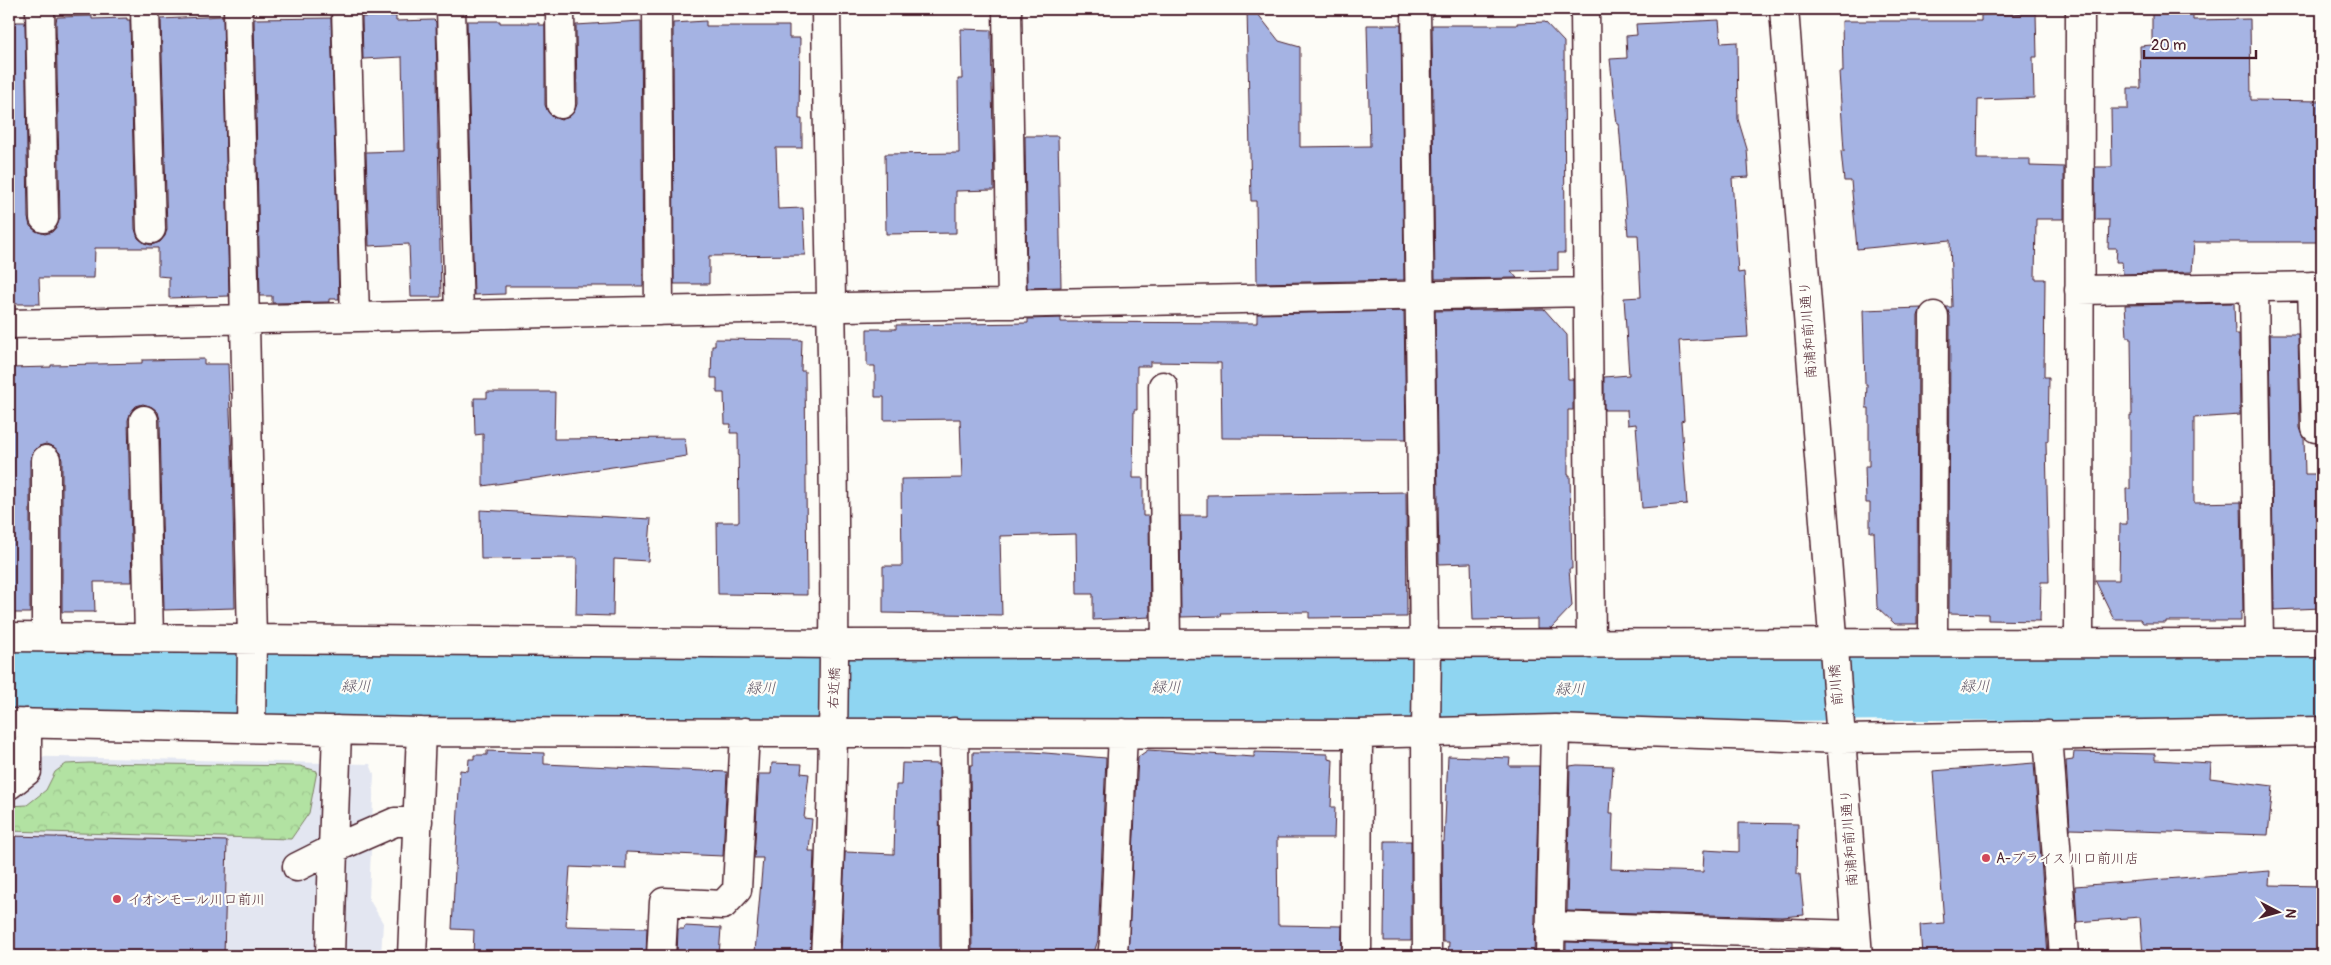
<svg xmlns="http://www.w3.org/2000/svg" width="2331" height="965" font-family="Pangolin,'Klee One',sans-serif">
  <defs>
    <pattern id="forest-crowns" width="20" height="18" patternUnits="userSpaceOnUse" patternTransform="scale(1.25)"><rect width="20" height="18" fill="#b2e2a2"/><path d="M2 6a3 3 0 1 1 6 0M12 15a3 3 0 1 1 6 0" fill="none" stroke="#9bc18c"/></pattern>
  </defs>
  <rect width="100%" height="100%" fill="#fdfcf7"/>
  <filter id="ink" filterUnits="userSpaceOnUse"><feTurbulence type="fractalNoise" baseFrequency=".02" numOctaves="2"/><feDisplacementMap in="SourceGraphic" scale="10" xChannelSelector="R" yChannelSelector="G"/><feConvolveMatrix kernelMatrix="1 2 1 2 8 2 1 2 1" color-interpolation-filters="sRGB"/></filter>
  <g filter="url(#ink)">
    <path fill="#e3e6f1" d="M9,756L370,764L374,774L369,899L383,923L381,956H9Z"/>
    <path fill="url(#forest-crowns)" stroke="#7e8066" d="M89,763L300,766L317,771L309,813L291,839L9,831V806L27,805L46,790L55,772L66,764Z"/>
    <g fill="none" stroke-linecap="round" stroke-linejoin="round">
      <path stroke="#8fd5f1" stroke-width="68" d="M9,683L867,689L1248,688L1419,685L1543,689L1908,686L2322,688"/>
    </g>
    <path fill="#a5b3e3" stroke="#4a1f2b" d="M1247,9H1254L1279,41L1300,47V147L1370,146L1367,25H1401L1404,280L1257,283L1256,201H1251Z
      M2036,13L2037,57H2033L2034,98L1978,100L1977,159H2030V166L2064,167V219H2036L2035,279H2045L2044,377H2049L2048,441H2046L2049,582H2041L2040,621L1988,620V614L1949,613L1950,316L1946,307H1952L1950,240L1857,249L1851,181H1844L1841,151H1844L1839,72H1843L1842,21H1981V15Z
      M2152,14H2193V20L2250,19L2251,100L2322,101V242H2194L2192,272L2123,274L2122,262H2116L2117,248H2108L2109,220H2095V167H2112L2111,109H2128V88H2141L2140,46L2152,45Z
      M92,16V19L127,18V20H130L135,229L138,238L144,243L151,245L160,242L165,236L167,229L161,19L223,16L229,296L169,298V277L158,276V248H95L94,278H39L40,304H9V22H25L28,218L30,226L36,231L45,234L52,232L57,226L60,218L56,22L57,17Z
      M396,16V21L434,20L436,22L441,297H411L409,244L369,246L366,152L404,151L402,57L363,59L362,17Z
      M331,18L339,299H329V302L272,303V296H260L254,19Z
      M1719,20L1721,43L1737,42L1738,119L1747,149L1749,177L1732,178L1738,273L1744,272L1748,337L1679,341L1684,420L1681,421L1687,504L1642,508L1636,424L1628,425L1627,410H1604V377L1629,375L1624,298L1641,297L1638,235H1628L1619,124H1617L1610,59L1627,58L1626,36L1637,35L1636,24Z
      M467,21H500V23H539V25H545V105L548,112L553,117L561,120L569,117L574,112L577,104L576,25L641,21L643,286H505V294L474,295Z
      M706,21V26H789V38H800L799,119H802V148H776L778,209L803,208L805,255L709,256V284H674L673,23Z
      M1545,22L1564,42L1565,253H1558V270L1511,271L1517,278L1435,279L1432,25H1517V23Z
      M961,29L991,30L994,190L956,191V233L886,234L885,154L959,153L958,79H962Z
      M1025,136H1058L1061,287L1027,288Z
      M2234,303L2235,334H2239L2240,415L2194,418V503L2241,502L2243,611L2241,612V621H2166V623H2143L2140,619H2114L2095,580H2119L2120,524H2127L2126,489H2130V415H2132L2131,337H2127L2125,305Z
      M1921,308L1918,316L1917,624H1895L1877,607L1874,532H1870V503H1866L1865,466H1869V408H1866L1867,384H1865L1863,310Z
      M1544,309L1567,335L1568,379H1573V410H1568V475H1570L1572,569H1569L1572,606L1551,628H1537V619L1473,620L1471,563L1439,564L1435,311Z
      M1404,311L1406,439L1222,438L1221,363L1150,362V366H1137V410H1134L1133,478H1143V516H1149L1150,617L1093,620V594H1077L1076,534L1000,536L1002,615L883,613V566H902L901,479L962,478L960,419L884,420V397H875V366H867V329H896V325L1028,323V319L1061,318V322L1257,323V314Z
      M2270,334H2298L2300,428L2304,437L2305,474H2322V608L2274,610Z
      M715,339L802,340L801,371H805L807,595L718,594L717,522H739L738,433H730L731,424H725L724,393H717V378H711L712,346H715Z
      M204,359V364H228L232,460L235,608L164,610L160,420L158,412L152,407L143,404L136,406L131,412L128,420L132,582H94L95,612H62V460L60,453L54,447L46,444L39,446L33,452L30,460V613H9V368L51,367V365L142,363V360Z
      M487,392H555L554,439L685,438L687,456L483,486V434L475,435L474,398H487Z
      M1406,492L1407,617L1309,618V612L1221,613L1222,616L1181,617L1180,516H1207V495Z
      M480,510L651,519L648,561L614,559L613,616L576,615L577,558L481,559Z
      M1148,750L1254,757V752L1328,754V759L1333,760L1331,807H1335L1334,838H1277L1278,925L1342,926L1341,955L1191,956L1128,951L1138,757Z
      M487,751L544,753V764L727,772L723,856L626,852V869L570,867L566,926L647,928L646,956H473L474,930L452,929L460,770L468,771L469,759H474V755H487Z
      M973,752H1033L1106,758L1098,940L1093,956H972L970,765H973Z
      M2074,752L2155,754V760L2211,763L2210,778L2273,786L2268,835L2070,829L2066,761L2073,760Z
      M1448,756L1510,758L1509,766H1539L1534,956H1448L1449,942H1443L1442,842H1444Z
      M772,763L802,764L801,773L809,774L804,818L812,819L809,851H814L810,956L755,952L763,858H754L759,774H771Z
      M902,763L939,764L940,956H841L845,852L894,854L896,785H901Z
      M2034,763L2048,956H1922L1920,925L1944,923L1933,771Z
      M1577,765L1613,766L1610,813H1613L1611,869L1703,872L1704,850L1739,852V823L1798,824L1797,874H1800L1804,915L1782,917L1567,911L1570,766Z
      M9,836L227,841L224,956H9Z
      M1385,841H1411V941H1384Z
      M2270,871L2269,885L2322,886V956H2143L2140,917L2077,922L2075,886Z
      M685,926L721,928L719,956H677L678,929H684Z
      M1566,942L1672,945V956H1566Z"/>
    <g fill="none" stroke-linecap="round" stroke-linejoin="round">
      <defs>
        <path id="minor" d="M40,9L44,218
          M145,9L151,229
          M238,9L252,639L251,728
          M346,9L355,317
          M451,9L459,315
          M560,9L561,104
          M657,9L659,311
          M1007,9L1012,304
          M1416,9L1424,644
          M1585,9L1591,644
          M1784,9L1858,956
          M2312,286L2316,428
          M2254,287L2259,643
          M2079,290L2322,286
          M9,324L1588,292
          M1163,386L1166,644
          M144,420L149,638
          M9,637L835,644L2322,643
          M46,637V460
          M2079,642L2080,9
          M1933,643L1934,316
          M9,723L421,732L1358,734L1555,729L1841,739L2322,731
          M954,732L956,956
          M2048,735L2064,956
          M9,785L27,771V723
          M297,867L333,849L337,730
          M1550,926L1856,935
          M330,956L333,849L395,822L418,821
          M412,956L421,732
          M661,956L664,902L723,905L737,890L745,732
          M825,956C843,641 830,325 826,9
          M1112,956L1114,941L1123,733
          M1357,956L1358,734
          M1427,956L1426,732L1427,644
          M1550,956L1555,729"/>
      </defs>
      <use href="#minor" stroke="#4a1f2b" stroke-width="31"/>
      <use href="#minor" stroke="#fdfcf7" stroke-width="28"/>
    </g>
  </g>
  <g fill="#d1495b" stroke="#fdfcf7" stroke-width="2">
    <circle cx="1986" cy="858" r="5"/>
    <circle cx="117" cy="899" r="5"/>
  </g>
  <g text-anchor="middle" dominant-baseline="central" stroke-width="4.5" stroke-linejoin="round" paint-order="stroke">
    <g font-size="14" fill="#4a1f2b" stroke="#fdfcf7">
      <text transform="translate(1808 330) rotate(-94)">南浦和前川通り</text>
      <text transform="translate(1836 685) rotate(-95)">前川橋</text>
      <text transform="translate(834 688) rotate(-88)">右近橋</text>
      <text transform="translate(1849 838) rotate(-94)">南浦和前川通り</text>
    </g>
    <g font-size="14" fill="#4a1f2b" stroke="#fdfcf7" text-anchor="start">
      <text x="1996" y="858">A-プライス 川口前川店</text>
      <text x="127" y="899">イオンモール川口前川</text>
    </g>
    <g font-size="15" font-style="italic" fill="#5f5666" stroke="#fdfcf7">
      <text x="356" y="686">緑川</text>
      <text x="1975" y="686">緑川</text>
      <text x="1166" y="687">緑川</text>
      <text x="761" y="688">緑川</text>
      <text x="1570" y="689">緑川</text>
    </g>
  </g>
  <rect width="2331" height="965" fill="none" stroke="#fdfcf7" stroke-width="30"/>
  <rect x="15" y="15" width="2301" height="935" fill="none" stroke="#4a1f2b" stroke-width="2" filter="url(#ink)"/>
  <g transform="translate(2278 912) rotate(96)" stroke="#fdfcf7" stroke-width="4" paint-order="stroke">
  <path d="M0-4L9 19L0 12L-9 19Z" fill="#4a1f2b"/>
  <text y="-8" font-size="14" font-weight="bold" text-anchor="middle" fill="#4a1f2b">N</text>
  </g>
  <path d="M2144 50v8h112v-8" fill="none" stroke="#4a1f2b" stroke-width="2.5"/>
  <text x="2151" y="50" font-size="15" fill="#4a1f2b" stroke="#fdfcf7" stroke-width="4" paint-order="stroke">20 m</text>
</svg>
